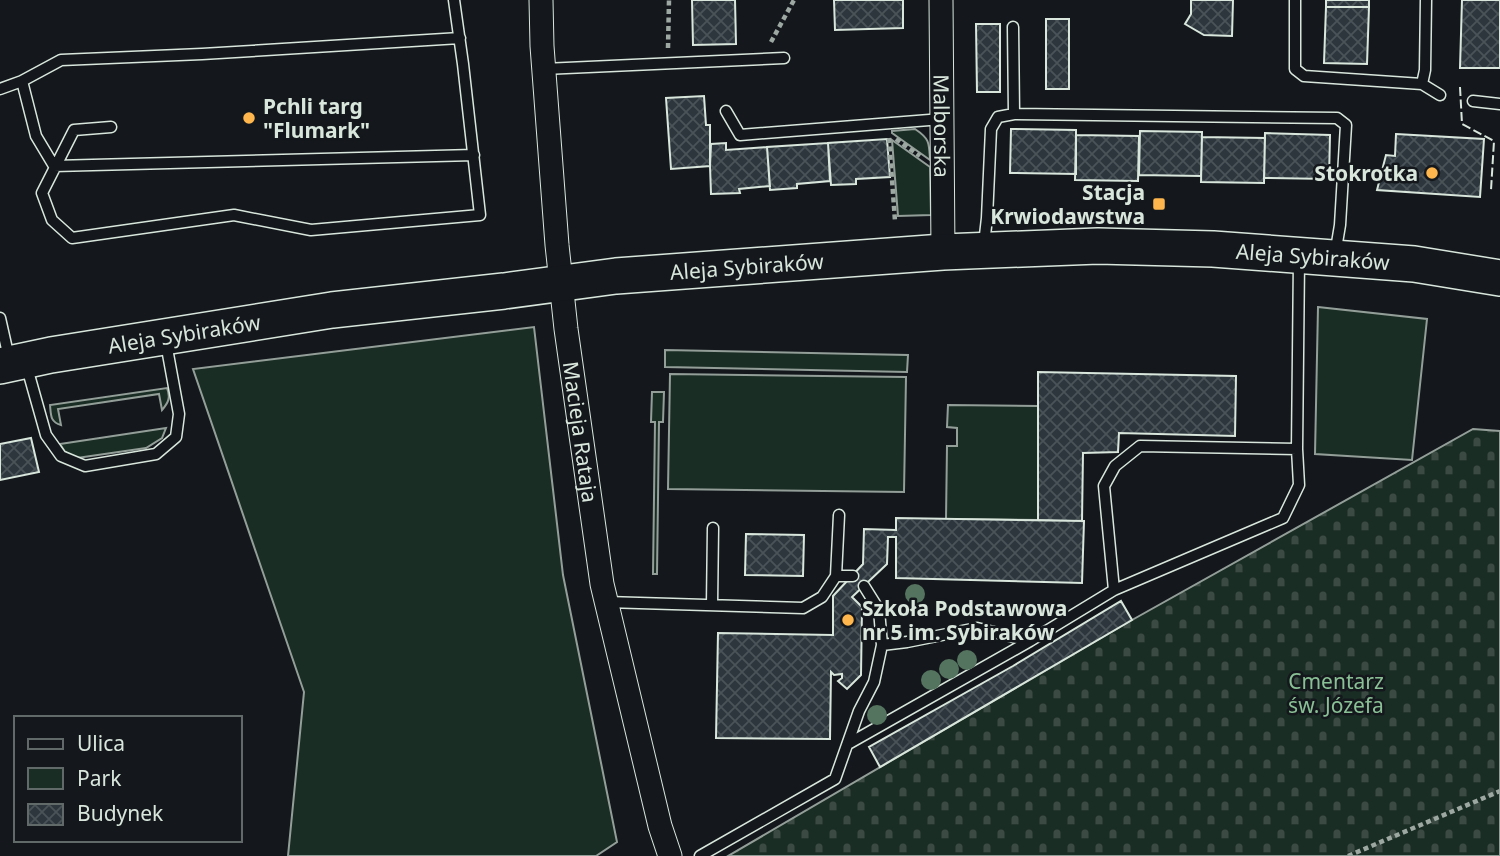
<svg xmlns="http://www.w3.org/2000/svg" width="1500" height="856" font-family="'Noto Sans',sans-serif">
  <defs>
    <pattern id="cemetery-stones" width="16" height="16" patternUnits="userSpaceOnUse" patternTransform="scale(1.75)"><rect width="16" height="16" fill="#1a2d24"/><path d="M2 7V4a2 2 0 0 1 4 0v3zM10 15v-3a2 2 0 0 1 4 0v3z" fill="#3b4b43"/></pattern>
    <pattern id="building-cross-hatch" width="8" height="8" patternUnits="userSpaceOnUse" patternTransform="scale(1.75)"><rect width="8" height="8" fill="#2c363c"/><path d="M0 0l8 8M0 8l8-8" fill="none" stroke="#4a5358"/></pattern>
  </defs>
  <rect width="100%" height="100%" fill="#14181c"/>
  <path fill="#1a2d24" stroke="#939e99" stroke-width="2" d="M915,129C930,139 929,143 930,160L892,133V131Z
    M892,140L930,167L931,215L898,216Z
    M1318,307L1427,319L1412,460L1315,454Z
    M534,327L563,575L617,842L596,856H288L304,692L193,369Z
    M665,350L908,355L907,372L665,367Z
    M670,374L906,377L904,492L668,489Z
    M167,388C171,398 168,403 162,410L159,394L58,409L61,425C50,422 51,415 50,405Z
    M652,392H664L663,422H659L657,574H653L655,422H651Z
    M948,405L1038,406V520L946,519L947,446H957V428L947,427Z
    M166,428L162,438L146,448L77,458L65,452L60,444Z"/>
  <path fill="url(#cemetery-stones)" stroke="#939e99" stroke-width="2" d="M1473,429L1500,431V856H728L1132,620Z"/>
  <path fill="url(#building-cross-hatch)" stroke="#d8e6dc" stroke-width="2" d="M692,0H735L736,44L693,45Z
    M834,0H903V28L835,30Z
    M1191,0H1233L1232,36L1204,35L1185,24L1191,14Z
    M1326,0H1369V7H1326Z
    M1462,0H1500V68H1460Z
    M1326,7H1369L1367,64L1324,63Z
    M1046,19H1069V89H1046Z
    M976,24H1000V92H977Z
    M704,96L706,125H710V166L671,169L666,98Z
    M1011,129L1076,130V174L1010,173Z
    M1140,131L1202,132L1201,176L1139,175Z
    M1265,133L1330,135L1329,179L1264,178Z
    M1396,134L1484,139L1480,197L1377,190L1386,155L1395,156Z
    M1076,135L1139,136L1138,181L1075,180Z
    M1202,137L1265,138L1264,183L1201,182Z
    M887,139L890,177L856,179V184L831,185L828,143Z
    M726,143V150L767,147L770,186L739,189L740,193L711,194L710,166L711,144Z
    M828,143L830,181L797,184V188L770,190L767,147Z
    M1038,372L1236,376L1235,436L1119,433L1118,452L1083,453L1082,521L1038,520Z
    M31,438L39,472L0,480V444Z
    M896,518L1084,521L1082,583L896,578V537H888L887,564L852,597L862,607L861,675L847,689L838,681L842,678V674L834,675L831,672L830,739L716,738L718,633L833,635V596L863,564L864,529L896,530Z
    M746,534L804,535L803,576L745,575Z
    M1121,601L1132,620L880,767L869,747L1013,666Z"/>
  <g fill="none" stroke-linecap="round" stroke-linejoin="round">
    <defs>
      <path id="lane" d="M1295,0V69L1304,76L1422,84L1440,95
        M1013,27L1014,114L1337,118L1346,125L1340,225L1335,255
        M460,38L202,54L61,60L22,81L36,136L54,166L474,155
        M544,69L784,58
        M1422,84L1425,70L1426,0
        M0,89L22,81
        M1473,101L1500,104
        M726,111L740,135L942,119
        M111,127L74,130L42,193L52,220L72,238L234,215L311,230L480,215L463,64L454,0
        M984,244L987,218L991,129L998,117L1014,114
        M0,318L9,358
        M26,364L46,435L61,456L85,466L156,454L176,437L179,414L166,343
        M1297,449L1299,259
        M836,576H853
        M864,586L879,610L882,645
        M606,602L803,608L822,597L836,576L839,515
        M712,605L713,528
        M848,744L1030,641L1114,590L1283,518L1299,485L1297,449L1140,446L1115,466L1104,486L1114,590
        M700,856L835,779L859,711L874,682L882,645L907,642L977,628L1030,641"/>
      <g id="street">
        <path id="s1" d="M541,0L542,46L557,245L566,329L602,584L660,826L670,856"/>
        <path id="s2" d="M941,0L943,252"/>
      </g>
      <g id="primary">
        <path id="s3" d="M0,366L51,355L332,310L504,291L616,276L943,252L1098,246L1213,249L1414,264L1500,278"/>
      </g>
    </defs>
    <use href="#lane" stroke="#d8e6dc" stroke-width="13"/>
    <use href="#street" stroke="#d8e6dc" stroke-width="25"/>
    <use href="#primary" stroke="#d8e6dc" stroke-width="38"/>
    <path stroke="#9da8a2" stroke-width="4.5" stroke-dasharray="5 3.5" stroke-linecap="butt" d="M771,42L794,0
      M668,48L669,0
      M889,138L895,221
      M896,139L920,156
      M1348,856L1500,791"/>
    <use href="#lane" stroke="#14181c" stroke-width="10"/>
    <use href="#street" stroke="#14181c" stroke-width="23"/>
    <use href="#primary" stroke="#14181c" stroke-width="35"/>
    <path stroke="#d8e6dc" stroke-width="2" stroke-dasharray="9 3.5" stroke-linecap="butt" d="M1460,87L1462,124L1494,141L1491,190"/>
  </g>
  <g fill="#55745f">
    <circle cx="915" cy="594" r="10"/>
    <circle cx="967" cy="660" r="10"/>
    <circle cx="949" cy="669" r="10"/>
    <circle cx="931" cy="680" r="10"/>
    <circle cx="877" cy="715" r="10"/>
  </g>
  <g fill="#ffb74d" stroke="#14181c" stroke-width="2.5">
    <circle cx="249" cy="118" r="7"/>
    <circle cx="1432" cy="173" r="7"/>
    <rect x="1152" y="197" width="14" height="14" rx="3.5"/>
    <circle cx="848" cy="620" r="7"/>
  </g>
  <g text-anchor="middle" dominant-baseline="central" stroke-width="5" stroke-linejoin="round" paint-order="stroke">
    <g font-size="21" font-weight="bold" fill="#d8e6dc" stroke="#14181c" text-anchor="start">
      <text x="263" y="106">Pchli targ<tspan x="263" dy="24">"Flumark"</tspan></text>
      <text x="1418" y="173" text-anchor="end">Stokrotka</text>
      <text x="1145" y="192" text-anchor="end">Stacja<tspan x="1145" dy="24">Krwiodawstwa</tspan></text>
      <text x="862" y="608">Szkoła Podstawowa<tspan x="862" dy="24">nr 5 im. Sybiraków</tspan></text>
    </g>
    <g font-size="21" fill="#d8e6dc" stroke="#14181c">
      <text stroke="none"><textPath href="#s2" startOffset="126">Malborska</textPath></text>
      <text stroke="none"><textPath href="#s3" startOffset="1321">Aleja Sybiraków</textPath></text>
      <text stroke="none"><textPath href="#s3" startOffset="754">Aleja Sybiraków</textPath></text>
      <text stroke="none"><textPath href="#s3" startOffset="187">Aleja Sybiraków</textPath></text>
      <text stroke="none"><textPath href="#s1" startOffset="434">Macieja Rataja</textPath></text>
    </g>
    <g font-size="21" fill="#8ac095" stroke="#14181c">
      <text x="1336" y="681">Cmentarz<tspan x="1336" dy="24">św. Józefa</tspan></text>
    </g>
  </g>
  <rect x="14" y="716" width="228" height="126" fill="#14181c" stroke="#626a69" stroke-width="2"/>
  <rect x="28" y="739" width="35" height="10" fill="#14181c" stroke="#626a69" stroke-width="2"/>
  <text x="77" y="751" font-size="21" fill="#d8e6dc">Ulica</text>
  <rect x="28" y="768" width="35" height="21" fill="#1a2d24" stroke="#626a69" stroke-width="2"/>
  <text x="77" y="786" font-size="21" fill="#d8e6dc">Park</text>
  <rect x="28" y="804" width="35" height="21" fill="url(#building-cross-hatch)" stroke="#626a69" stroke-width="2"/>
  <text x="77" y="821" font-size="21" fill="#d8e6dc">Budynek</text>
</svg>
